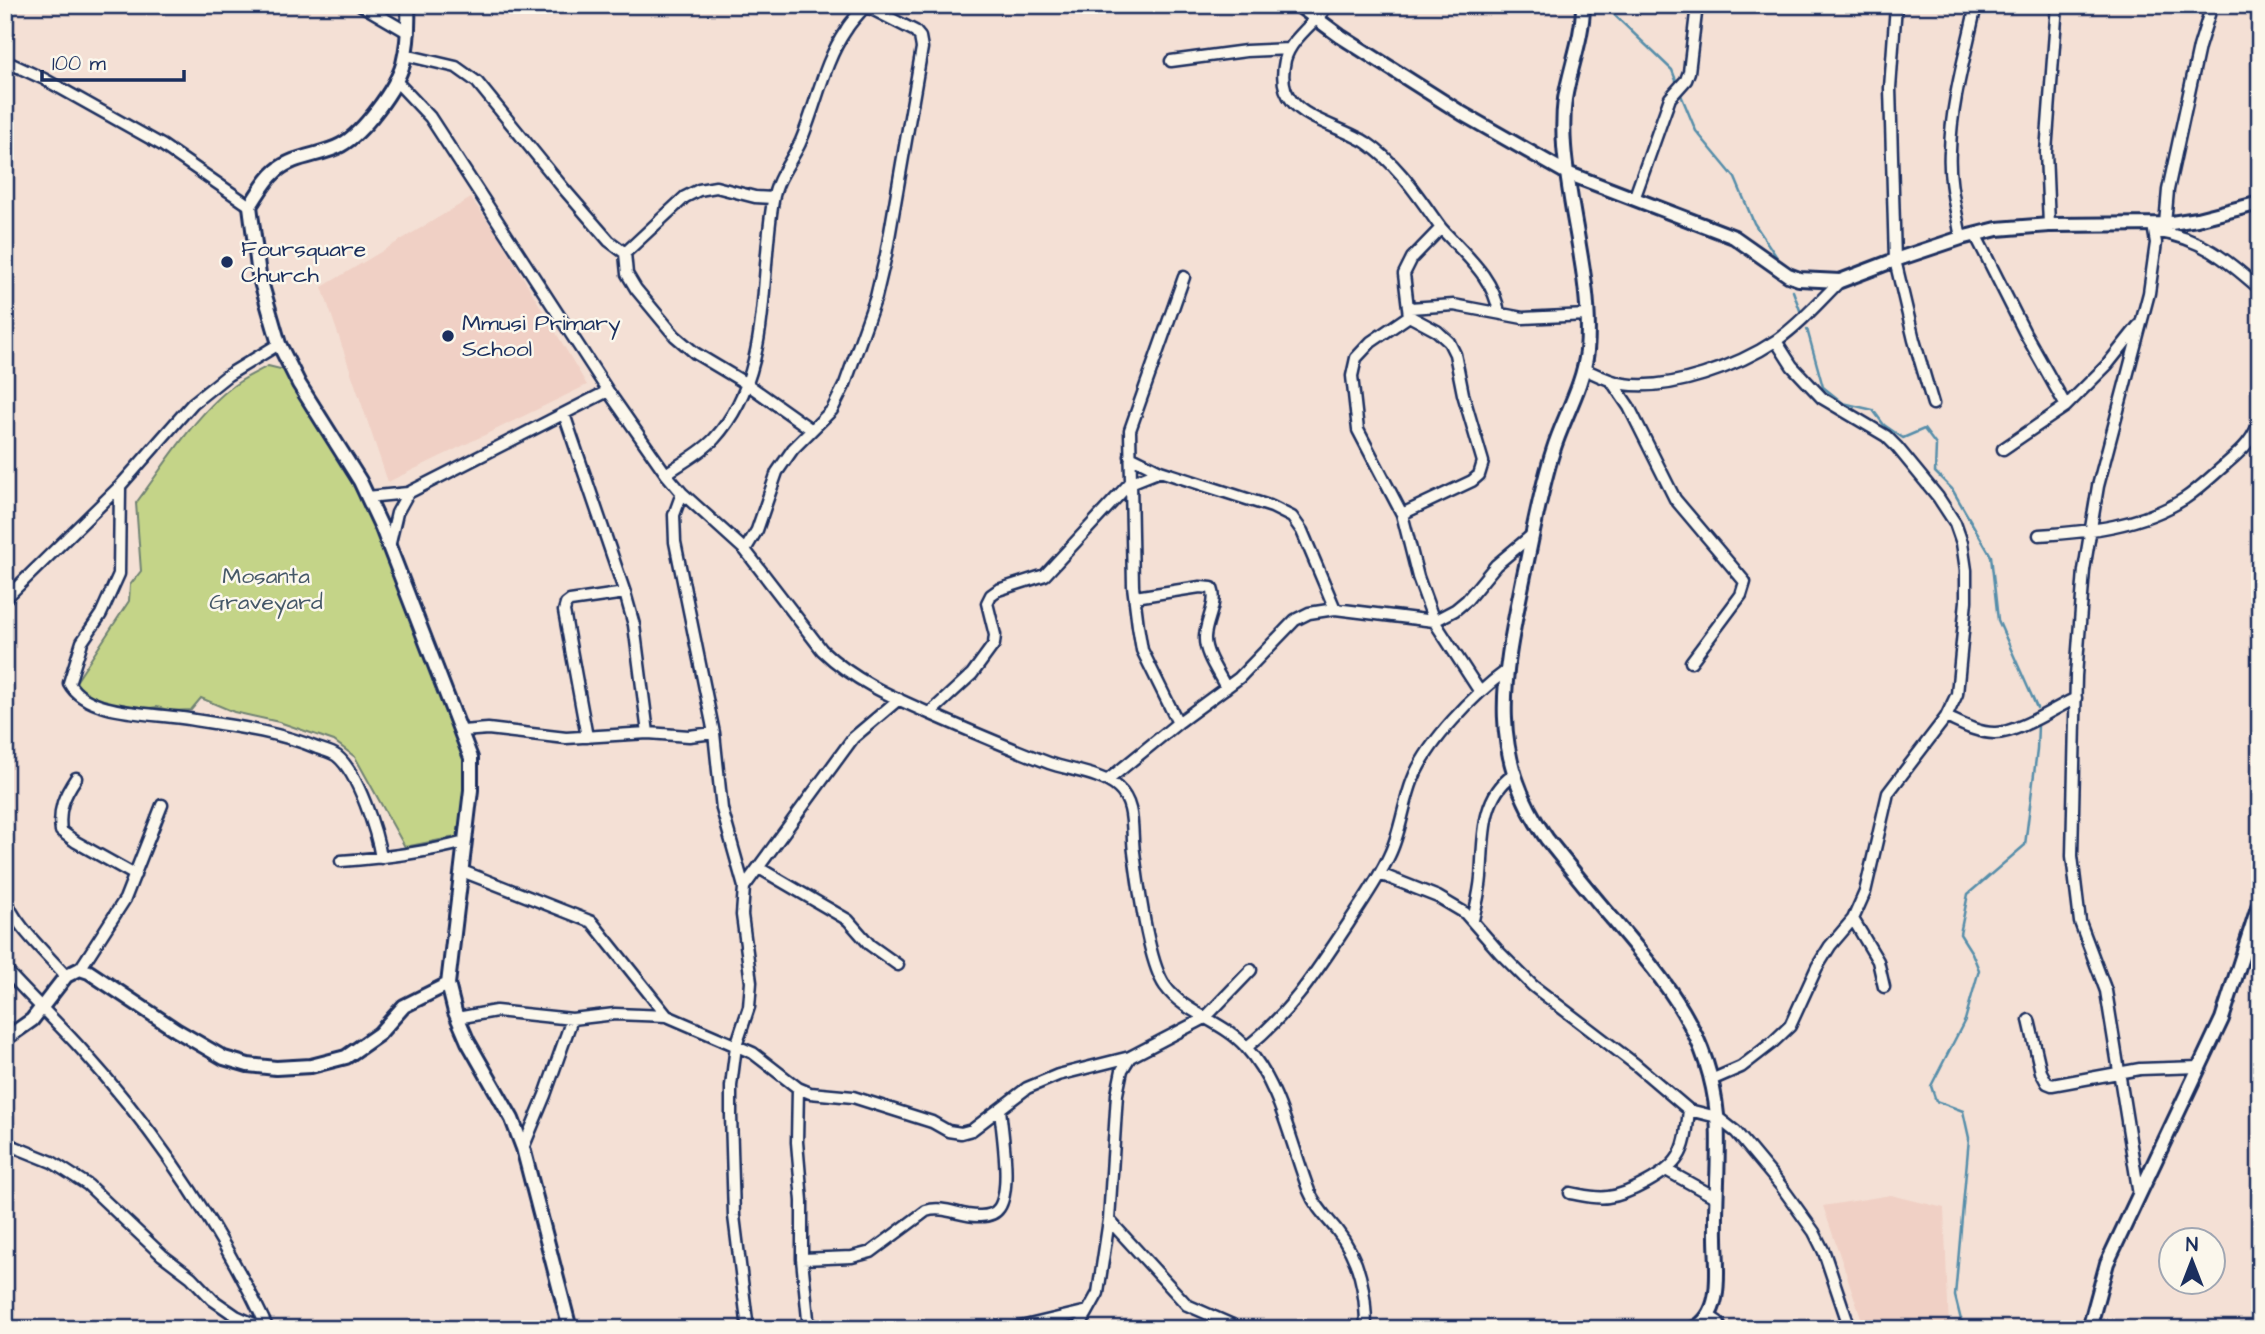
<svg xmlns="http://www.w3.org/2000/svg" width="2265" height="1334" font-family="'Architects Daughter',sans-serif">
  <rect width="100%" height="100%" fill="#f4e0d5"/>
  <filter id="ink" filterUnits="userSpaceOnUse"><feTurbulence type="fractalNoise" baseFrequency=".0143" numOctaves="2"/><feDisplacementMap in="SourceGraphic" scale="14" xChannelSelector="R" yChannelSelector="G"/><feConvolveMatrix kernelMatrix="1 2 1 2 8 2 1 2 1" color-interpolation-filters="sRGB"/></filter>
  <g filter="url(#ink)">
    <path fill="#f0d0c5" d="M471,198L498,235L587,385L388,482L322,287Z
      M1891,1195L1944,1208L1949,1329H1865L1823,1206Z"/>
    <path fill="#c4d488" stroke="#708273" stroke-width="2" d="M268,366L293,372L351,470L376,524L466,754L460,836L405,847L355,757L334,741L279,722L234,712L201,698L191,710L172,711L157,707L128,711L72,688L129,601L130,585L141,571L136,503C164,466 200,407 239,382C248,376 259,371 268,366Z"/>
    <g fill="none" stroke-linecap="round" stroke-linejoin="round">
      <path stroke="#578eaa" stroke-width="2.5" d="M1604,5L1672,70L1677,83
        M1681,95L1696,131L1735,178L1754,223L1782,265
        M1793,291L1801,313
        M1807,329L1823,387L1843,403L1873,410L1884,425L1903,438L1924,429L1936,445L1935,472L1952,489L1991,556L1998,620L2037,708
        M1970,1329L1961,1320L1955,1296L1969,1138L1963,1111L1936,1101L1931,1086L1965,1020L1979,970L1972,953L1960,934L1968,894L2025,845L2037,750L2038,725"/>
      <defs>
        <path id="minor" d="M361,5L409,33
          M1328,5C1315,23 1291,38 1285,60C1282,74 1282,90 1292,101C1306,120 1346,129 1367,143C1399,165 1419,198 1441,228L1412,258L1404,274L1409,316L1371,342L1356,358L1352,376L1358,430L1402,514L1418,577L1434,621L1480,692
          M1896,5L1890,88L1895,260L1914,340L1933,404
          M405,55L456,67L477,82L564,189L609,241L625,253L685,197L699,190L716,187L755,197L773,198
          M5,61L44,79L162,145L250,206
          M1171,61L1246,51L1289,49
          M395,80L430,117L608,391L666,474L682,493L745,550L822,650C853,680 892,697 931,714C970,731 1009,748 1049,763C1069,770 1103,774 1118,788C1136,804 1131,830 1134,852C1138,884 1148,962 1165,986C1185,1014 1223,1021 1245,1046C1281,1086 1290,1142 1309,1191C1315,1206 1326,1217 1336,1229C1360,1259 1366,1292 1366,1329
          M1634,199L1670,98L1686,80L1689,72L1697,5
          M2165,224L2168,190L2199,47L2212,5
          M2049,225L2046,152L2057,5
          M1441,228C1464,254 1494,277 1499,313
          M2155,231C2201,238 2226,259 2260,289
          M1975,234L2025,333L2066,406
          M1961,238C1956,209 1948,180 1950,151C1951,102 1966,53 1976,5
          M625,253L627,274L636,289L675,336L695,353L747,384L812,430
          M1410,308L1454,305L1523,318L1587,315
          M1776,341L1792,366L1822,398L1886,436L1897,447L1938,497L1955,523L1962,543L1966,570V601L1957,694L1946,717
          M1584,369C1597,375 1610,382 1624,384C1671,391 1738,366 1777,340C1800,324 1820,301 1840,281
          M1612,382L1629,407L1675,499L1745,582L1741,595L1691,662
          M564,414L625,593L634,625L648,733
          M2003,449L2066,406L2107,365L2138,326
          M1130,456L1160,471L1272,507L1292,517L1302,531L1335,609
          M666,474C681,463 701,453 714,439C773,375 759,280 773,201C776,179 791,162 800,143C816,107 823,63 846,30C851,21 860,13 866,5
          M120,486L119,574L101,614L82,642L69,683C86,715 150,713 182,718C225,725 277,731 317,748C323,750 332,752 337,756C358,773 377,832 381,858
          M682,493L674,515L675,542L714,733L722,809L744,887
          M367,497L408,493
          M1402,514L1472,481L1479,475L1483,462L1463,394L1455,354L1449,342L1437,331L1409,316
          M2039,535C2088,532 2142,526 2184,499C2199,489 2212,476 2226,464C2241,451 2255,439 2260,418
          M389,547L397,513L408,493L608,391
          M745,550L757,530L777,472L793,449L832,410L845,384L876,297L886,255L922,48L920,37L915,31L866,6
          M1135,597L1200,587L1212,588C1218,603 1206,620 1205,637C1204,654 1219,673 1226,688
          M5,599L120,486L193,403L228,375L279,344
          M930,713L972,674L994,644L995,635L987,603L991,595L998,590L1045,575L1130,483L1160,471
          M1178,723L1142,650L1138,626L1133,586L1130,430L1184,277
          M462,731L488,729L566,738L648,733L689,736L714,733
          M587,737L564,611L566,604L570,601L625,593
          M76,778C64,796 58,809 61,831L76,842L135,875
          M1108,780L1178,723L1239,678L1295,620L1309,613L1335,609L1434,621L1455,610L1467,600L1496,565L1533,534
          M341,861C383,858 424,853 465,842
          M759,868L848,920L870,945L898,965
          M462,871L592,922L667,1016
          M1380,874L1438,897L1465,913L1500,953L1533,986L1635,1064L1689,1110L1717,1117L1736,1132L1781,1186L1814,1232L1824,1252L1850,1329
          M5,896C11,922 48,955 66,976
          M1853,919L1878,961L1884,987
          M1473,920C1476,906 1480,891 1481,877C1484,841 1480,798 1513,775
          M2246,947L2260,953
          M5,969C30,997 57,1022 82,1050C158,1134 220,1227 268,1329
          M80,969L125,899L162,805
          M457,1018L496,1011L572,1019L615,1014L667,1016L753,1053L798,1088L810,1093L853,1097L932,1122L948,1131L961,1133L972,1130L1027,1088L1058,1075L1130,1057
          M2029,1020L2041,1072L2047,1083L2052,1085L2140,1069L2199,1067
          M1247,1047C1292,1011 1316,972 1348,924C1362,902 1378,880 1389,856C1401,832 1403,804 1413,779C1427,743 1474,694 1506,671
          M1711,1080L1741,1067L1772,1043L1790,1026L1817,967L1830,946L1853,919L1865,892L1888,793L1946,717C1960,723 1977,733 1994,733C2016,734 2055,708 2076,698
          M798,1088L797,1142L802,1201V1259L809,1329
          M5,1143L52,1162L88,1185L162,1255L191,1277L213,1300L236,1316L265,1329
          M523,1148L545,1095L572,1019
          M1666,1170L1715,1197
          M1570,1193C1582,1195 1595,1199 1608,1197C1627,1195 1668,1174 1678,1157C1687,1144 1687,1125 1689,1110
          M2139,1195L2106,991L2080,922L2072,856L2076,676L2084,570L2098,486L2149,293L2156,243L2153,225
          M1109,1220L1187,1305L1242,1329
          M802,1259L852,1257L871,1252L926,1211C944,1205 961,1217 980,1216C987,1216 995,1214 999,1208C1012,1189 1002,1132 1000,1109
          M1709,1316L1718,1322L1721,1329
          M748,1329L734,1216L731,1115V1086L736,1046L749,1007L751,982L742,915L744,887L853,738L899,699
          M1012,1329L1088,1311
          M1078,1329L1098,1293L1109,1220L1117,1094L1122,1070L1130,1057L1205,1018L1251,970"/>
        <path id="tertiary" d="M408,5C409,26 408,44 403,64C396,89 363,133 341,145C321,156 294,155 276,171C265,180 258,194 250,206L259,275L279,344L299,384L360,481L382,528L471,758V790L448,984L455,1012L468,1042L512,1119L523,1148L570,1329
          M1298,5L1340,36L1463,114L1567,173L1734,237L1788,275L1799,279L1840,281L1895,260L1961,238L1997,229L2049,225L2165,224L2197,219L2260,203
          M1583,5C1583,38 1570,67 1565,99C1563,114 1563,131 1564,146C1569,213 1593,285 1587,351C1583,387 1563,418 1553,451C1540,491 1533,534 1524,575C1504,674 1485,751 1547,839C1568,865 1589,892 1611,917C1663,979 1709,1030 1717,1115C1720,1154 1715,1197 1716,1237C1716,1267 1725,1314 1693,1329
          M5,1039L32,1020L66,976L80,969L89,972L176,1030L224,1058L248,1065L276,1068L311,1066L346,1057L379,1034L404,1006L448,984
          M2089,1329L2107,1263L2222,1019L2260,901"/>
      </defs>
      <use href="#minor" stroke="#1b2f5e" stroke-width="15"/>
      <use href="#tertiary" stroke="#1b2f5e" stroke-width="18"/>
      <use href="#minor" stroke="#fbf7ec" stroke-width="10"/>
      <use href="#tertiary" stroke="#fbf7ec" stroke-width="12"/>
    </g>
  </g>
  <g fill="#1b2f5e" stroke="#fbf7ec" stroke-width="2.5">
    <circle cx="227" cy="262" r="7"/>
    <circle cx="448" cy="336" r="7"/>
  </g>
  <g text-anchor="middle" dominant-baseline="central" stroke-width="5" stroke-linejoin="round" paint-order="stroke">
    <g font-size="23" fill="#1b2f5e" stroke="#fbf7ec" text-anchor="start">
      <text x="241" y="249">Foursquare<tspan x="241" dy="26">Church</tspan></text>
      <text x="462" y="323">Mmusi Primary<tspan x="462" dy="26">School</tspan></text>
    </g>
    <g font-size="23" fill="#455868" stroke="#fbf7ec">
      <text x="266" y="576">Mosanta<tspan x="266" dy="26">Graveyard</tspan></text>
    </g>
  </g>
  <rect width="2265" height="1334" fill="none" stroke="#fbf7ec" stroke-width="28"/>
  <rect x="14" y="14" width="2237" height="1306" fill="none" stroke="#1b2f5e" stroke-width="2.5" filter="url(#ink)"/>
  <g transform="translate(2192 1261)"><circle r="33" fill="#fbf7ec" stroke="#a1a7b3" stroke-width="2"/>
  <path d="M0-5L12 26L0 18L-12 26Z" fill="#1b2f5e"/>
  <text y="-10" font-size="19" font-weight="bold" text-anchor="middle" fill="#1b2f5e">N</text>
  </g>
  <path d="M42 70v10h142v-10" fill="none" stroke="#1b2f5e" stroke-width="3.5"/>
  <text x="52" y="70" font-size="21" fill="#1b2f5e" stroke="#fbf7ec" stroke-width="5" paint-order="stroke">100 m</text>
</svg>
